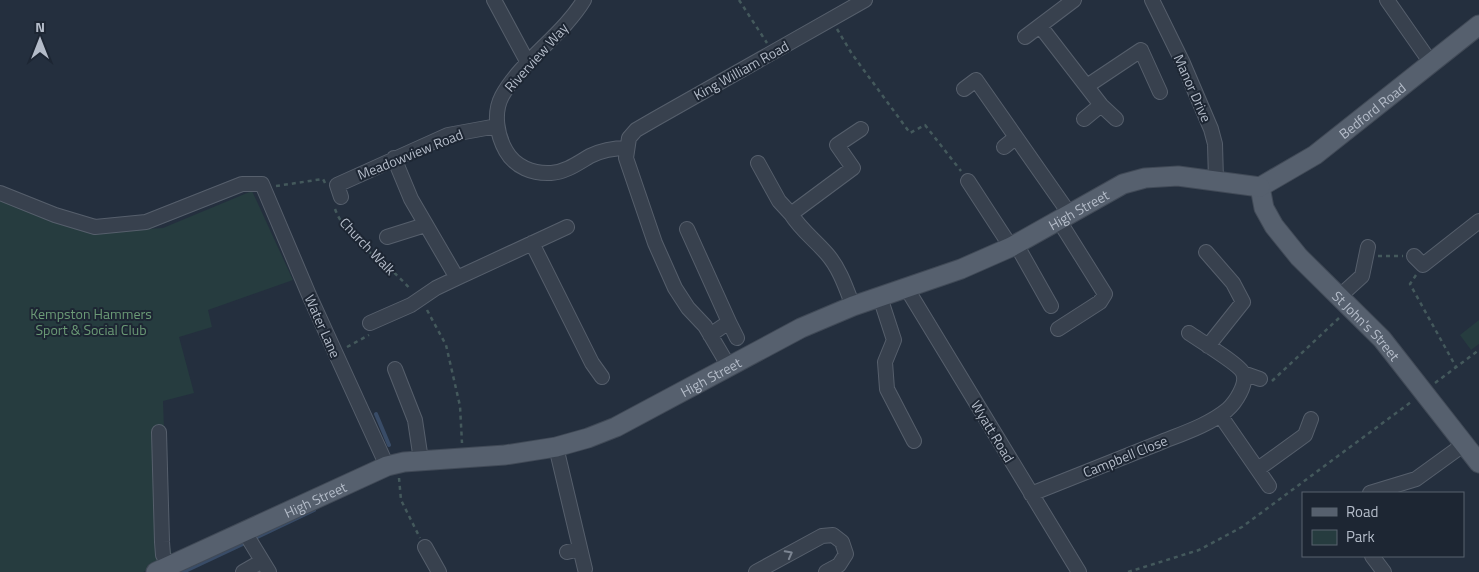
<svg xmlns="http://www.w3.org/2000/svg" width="1479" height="572" font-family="'Titillium Web',sans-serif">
  <rect width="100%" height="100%" fill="#242f3e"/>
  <path fill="#263c3f" d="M252,191L293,280L208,310L212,327L179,337L194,393L163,401L168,540L173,558L143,572H0V199L96,232L163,228Z
    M1479,320V344L1471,350L1460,335Z"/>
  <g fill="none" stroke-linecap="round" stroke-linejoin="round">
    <path stroke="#394c67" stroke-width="4" d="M376,414L389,445
      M253,539L314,510
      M183,572L247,542"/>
    <defs>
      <path id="minor" d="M494,0L528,63
        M584,0C563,35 521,61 502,96C493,113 497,135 506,151C515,167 533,174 551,173C566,172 578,163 590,156C602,150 613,148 627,148
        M1152,0L1182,61L1211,129L1215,144L1216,180
        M1387,0L1431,63
        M1040,26L1101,105L1116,119
        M1025,37L1074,0
        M1087,86L1141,50L1160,92
        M964,89L976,80L1069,213
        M1084,119L1101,105
        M1004,147L1015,138
        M758,163L779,201L791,214
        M968,181L1011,247
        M0,193L55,215L95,227L146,222L242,184H262L309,295L387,466
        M341,197L337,185L448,135L497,126
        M1058,219L1105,294L1100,302L1058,329
        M687,229L729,322L710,335
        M387,237L425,225
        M532,243L592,363L602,377
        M1016,244L1051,306
        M1206,252L1233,283L1243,302L1208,346
        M1414,256L1423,265L1479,221
        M457,278L567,227
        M907,289L1079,572
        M1340,296L1362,276L1368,247
        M880,297L894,340L885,362L887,389L914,441
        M853,306C846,288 840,269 827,254C815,240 801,230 791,214L853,168L837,145L861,129
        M729,322L737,338
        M370,323L411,305L436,288L457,278L411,199L394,158
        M728,365L705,326L688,308L675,288L655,243L626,158L629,138L636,130L655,119L865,0
        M395,369L415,420L421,460
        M1243,373L1260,379
        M1220,415L1269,486
        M159,432L162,542L163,555L169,566
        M556,447L585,569
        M1258,469L1305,435L1311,419
        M1370,493L1416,479L1463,445
        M1031,494C1074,477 1116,460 1159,443C1181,434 1209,425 1227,410C1235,403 1248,384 1243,373C1240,365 1199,340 1189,333
        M244,531L269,572
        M425,547L439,572
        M567,552L580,549
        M1372,556L1384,572
        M243,572L262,561
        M756,572L822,536L833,535L842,542L846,554L839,565L826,572"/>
      <g id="major">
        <path id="s1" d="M1260,187L1264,208L1274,226L1299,257L1382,339L1479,463"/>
        <path id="s2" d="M1260,187L1315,155L1479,25"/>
        <path id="s3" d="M156,572L387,466L404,462L505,455L556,447L588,438L616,427L801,328L853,306L961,269L1011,247L1123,184L1145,178L1178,176L1260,187"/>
      </g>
    </defs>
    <use href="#minor" stroke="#565f6c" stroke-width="16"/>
    <use href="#major" stroke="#414a57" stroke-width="21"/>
    <path stroke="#44595c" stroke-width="2.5" stroke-dasharray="4 4" stroke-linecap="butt" d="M739,0L767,43
      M837,29L852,54L910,133L925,125L961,171
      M276,186L323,179L325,183
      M335,209C348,243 388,262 411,290
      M1378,256H1403
      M1416,275L1410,284L1456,367
      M427,310L446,345L460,406L462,443
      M347,347L369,335
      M1272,381L1339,318
      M1435,383L1479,350
      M399,478L401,500L420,538
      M1128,572L1199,550L1242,527L1411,402"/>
    <use href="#minor" stroke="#38414e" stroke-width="14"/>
    <use href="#major" stroke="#56606e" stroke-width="19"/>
  </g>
  <defs><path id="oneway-chevron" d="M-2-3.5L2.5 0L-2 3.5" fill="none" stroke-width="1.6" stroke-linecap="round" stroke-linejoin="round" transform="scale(1.25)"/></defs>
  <use stroke="#7c8592" href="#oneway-chevron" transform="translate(789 554) rotate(-28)"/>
  <g text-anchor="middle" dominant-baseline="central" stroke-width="4" stroke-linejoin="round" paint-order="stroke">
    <g font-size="14" fill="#b4bcc9" stroke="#1d2633">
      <text transform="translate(536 57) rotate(-48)">Riverview Way</text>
      <text transform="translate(741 70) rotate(-29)">King William Road</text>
      <text transform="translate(1193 88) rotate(66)">Manor Drive</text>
      <text stroke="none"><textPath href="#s2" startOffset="136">Bedford Road</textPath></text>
      <text transform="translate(410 154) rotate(-22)">Meadowview Road</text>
      <text stroke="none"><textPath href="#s3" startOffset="1000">High Street</textPath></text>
      <text transform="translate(368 246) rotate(46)">Church Walk</text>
      <text transform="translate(323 326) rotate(66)">Water Lane</text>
      <text stroke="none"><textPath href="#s1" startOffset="178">St John's Street</textPath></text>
      <text stroke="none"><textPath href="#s3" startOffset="595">High Street</textPath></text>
      <text transform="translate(993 431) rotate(59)">Wyatt Road</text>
      <text transform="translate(1125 456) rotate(-22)">Campbell Close</text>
      <text stroke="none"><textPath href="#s3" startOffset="175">High Street</textPath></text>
    </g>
    <g font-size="14" fill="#6b9a76" stroke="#1d2633">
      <text x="91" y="313">Kempston Hammers<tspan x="91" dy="16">Sport &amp; Social Club</tspan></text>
    </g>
  </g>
  <rect x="1302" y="492" width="162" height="65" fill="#1d2633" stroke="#59626f"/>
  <rect x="1312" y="508" width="25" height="8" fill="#56606e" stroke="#59626f"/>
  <text x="1346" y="517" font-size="15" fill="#b4bcc9">Road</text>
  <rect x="1312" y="530" width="25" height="15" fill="#263c3f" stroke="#59626f"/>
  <text x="1346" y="542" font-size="15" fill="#b4bcc9">Park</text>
  <g transform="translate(40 40)" stroke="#1d2633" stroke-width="4" paint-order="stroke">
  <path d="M0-4L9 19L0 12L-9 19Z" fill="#b4bcc9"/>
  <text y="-8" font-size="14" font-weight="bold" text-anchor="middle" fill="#b4bcc9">N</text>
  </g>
</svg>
